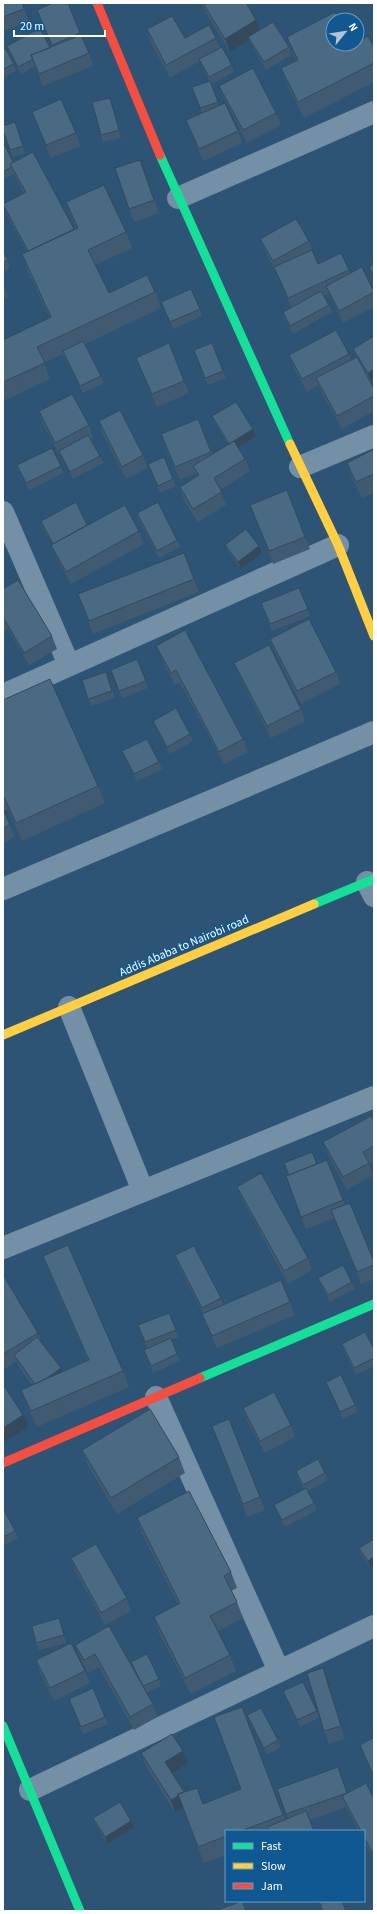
<svg xmlns="http://www.w3.org/2000/svg" width="377" height="1914" font-family="'Source Sans 3',sans-serif">
  <rect width="100%" height="100%" fill="#2d5474"/>
  <g fill="none" stroke-linecap="round" stroke-linejoin="round">
    <path stroke="#7490a7" stroke-width="22" d="M178,198L374,112
      M300,467L374,436
      M3,512L69,665
      M3,695L338,545
      M367,882L374,896
      M3,889L374,732
      M69,1007L143,1191
      M3,1248L374,1097
      M156,1397L279,1671
      M30,1790L374,1626"/>
    <path stroke="#16e098" stroke-width="9" d="M160,155L290,444
      M314,904L374,879
      M200,1378L374,1304
      M3,1726L80,1911"/>
    <path stroke="#ffcf43" stroke-width="9" d="M290,444L338,545L374,636
      M3,1035L314,904"/>
    <path stroke="#f24e42" stroke-width="9" d="M97,3L160,155
      M3,1463L200,1378"/>
  </g>
  <path fill="#405b71" d="M3,3L24,9L29,22L3,31Z
    M68,3L89,53L93,66L43,86L35,66L21,74L10,54L7,46L50,48L52,47L42,22L37,10Z
    M202,3H246L256,20L260,30L289,47L291,55L266,70L251,44L249,40L230,52L206,13Z
    M147,29L185,38H216L220,48L232,65L234,72L211,84L219,106L238,131L242,143L203,161L191,133L186,120L202,113L192,87L209,81L200,61L170,78L151,42Z
    M287,37L333,44L374,47V82L304,118L287,84L281,68L296,60L293,53Z
    M3,49L14,64L16,71L3,78Z
    M219,86L276,113L281,125L247,143L224,98Z
    M110,98L121,138L103,142L101,135Z
    M32,112L76,133L80,146L51,158L37,124Z
    M15,122L25,153L13,157L3,130Z
    M3,142L13,162L33,152L74,229L76,228L72,218L66,202L126,232L132,248L95,265L109,293L155,292L161,308L85,344L101,376L104,383L83,393L65,358L63,354L44,362L50,379L3,401V340L50,318L27,270L22,254L27,252L8,217L3,204L24,193L14,174L3,180Z
    M140,160L159,213L134,222L115,168Z
    M260,239L309,241L318,264L349,270L350,273L374,291V307L343,323L329,294L324,296L329,305L332,312L293,334L285,319L283,312L291,307L279,280L276,272L265,251Z
    M3,251L8,260L10,268L3,272Z
    M374,264V280L369,267Z
    M3,283L8,297L3,299Z
    M161,302L200,309L202,316L173,329Z
    M374,336V378L370,380L362,367L374,389V411L342,429L321,391L319,385L307,392L294,368L289,355L349,354L351,360L356,357L353,349Z
    M212,343L226,378L208,385L194,350Z
    M136,358L184,381L189,393L157,407L141,370Z
    M39,411L89,425L93,438L91,439L100,456L103,463L73,479L61,455L60,456L43,424Z
    M212,416L256,436L238,447L245,459L250,471L220,490L226,505L198,522L184,500L180,487L197,477L196,473L180,480L165,447L161,434L198,419L213,454L228,445L215,423Z
    M99,421L143,455L148,468L126,479L103,434Z
    M374,449V493L362,498L352,478L347,463Z
    M148,464L173,479L176,486L160,493Z
    M17,465L61,466L63,473L29,490L20,472Z
    M250,505L305,537L310,549L273,564Z
    M137,513L177,540L180,547L159,558L139,520Z
    M41,521L87,525L139,531L144,544L71,584L56,557L52,544L43,528Z
    M225,545L262,553L241,569L228,552Z
    M194,579L199,592L93,634L78,594Z
    M299,588L310,616L272,631L261,603Z
    M3,589L52,636L57,649L29,665L8,629L3,632Z
    M270,639L336,672L340,684L301,704L275,652Z
    M156,646L243,739L248,752L224,764L180,683L175,685L161,658Z
    M137,659L148,688L122,698L111,670Z
    M234,663L301,709L305,721L271,738L239,675Z
    M106,672L115,698L91,706L82,680Z
    M3,700L98,786L105,803L22,841L8,809L4,811L10,825L15,837L3,843Z
    M153,721L190,734L193,741L170,754L156,728Z
    M122,751L159,762L162,769L137,781L125,758Z
    M374,1121V1161L369,1164L373,1175L347,1190L328,1155L323,1142Z
    M327,1160L345,1205L374,1262V1279L361,1284L334,1218L306,1229L286,1176L288,1175L284,1163L317,1164Z
    M237,1187L308,1258L312,1270L288,1284L242,1199Z
    M175,1255L221,1298L223,1305L290,1302L295,1315L217,1348L207,1326L202,1314L203,1313L180,1268Z
    M43,1256L123,1371L129,1387L37,1427L27,1406L21,1390L32,1385L19,1367L17,1361L3,1370V1275L38,1333L41,1342L62,1372L88,1360L49,1272Z
    M318,1278L352,1282L355,1289L330,1302L321,1285Z
    M169,1313L178,1337L171,1340L180,1361L153,1373L144,1350L147,1349L138,1325Z
    M342,1344L374,1349V1366L356,1375L344,1351Z
    M326,1382L355,1405L357,1412L343,1419L329,1389Z
    M243,1408L291,1425L295,1437L265,1453L247,1421Z
    M212,1426L260,1497L265,1510L247,1517Z
    M82,1450L179,1457L185,1473L117,1514L88,1466Z
    M296,1471L325,1473L328,1480L308,1491L314,1503L317,1510L285,1527L277,1512L274,1505L304,1489L298,1478Z
    M3,1508L15,1531L18,1538L3,1546Z
    M137,1518L231,1572L237,1588L231,1591L237,1602L243,1618L218,1631L230,1655L236,1671L191,1694L159,1633L154,1617L178,1604L142,1534Z
    M374,1539L370,1568L362,1556L359,1548Z
    M71,1558L127,1598L131,1611L105,1625L75,1570Z
    M62,1626L66,1643L39,1650L36,1643Z
    M109,1626L142,1685L134,1669L131,1662L159,1679L161,1686L146,1693L153,1704L157,1717L134,1730L99,1667L88,1673L80,1657L75,1645Z
    M36,1660L85,1671L90,1683L54,1701L40,1673Z
    M328,1681L345,1739L329,1744L324,1731Z
    M283,1691L317,1711L319,1718L300,1727L286,1698Z
    M69,1699L105,1717L108,1724L83,1734Z
    M242,1707L285,1820L288,1818L277,1789L347,1793L374,1799V1859L364,1841V1831H359L346,1807L310,1820L314,1831H226V1855L204,1863L183,1808L175,1813L146,1766L141,1753L183,1751L187,1764L172,1774L184,1792L203,1804L241,1789Z
    M247,1715L278,1740L281,1747L267,1755L250,1723Z
    M374,1741V1777L362,1752L360,1745Z
    M93,1818L134,1828L107,1844L96,1825Z"/>
  <path fill="#344a5c" d="M256,20L261,32L248,37L249,40L230,52L225,39Z
    M374,369V378L370,380L368,373Z
    M253,429L256,436L232,451L229,444Z
    M259,546L262,553L241,569L238,562Z
    M61,1368L65,1381L37,1386Z
    M23,1415L28,1427L3,1443V1428Z
    M374,1557V1566L370,1568L368,1561Z
    M59,1618L62,1626L66,1643L64,1635Z
    M323,1668L328,1681L345,1739L341,1726Z
    M183,1751L187,1764L170,1775L165,1762Z
    M178,1796L183,1808L175,1813L171,1800Z
    M131,1821L134,1828L107,1844L105,1837Z"/>
  <path fill="#4a6a83" stroke="#344a5c" d="M3,3H22L24,9L3,17Z
    M53,3H68L80,33L52,45L37,10Z
    M203,3H246L256,20L225,39Z
    M335,12L339,20H333V44H357V42L368,36L374,47V63L298,102L281,68L298,60L287,37Z
    M172,16L185,38L209,25L216,38L166,65L147,29Z
    M273,22L289,47L264,62L248,37Z
    M40,28L50,48L31,55L33,59L18,67L7,46Z
    M81,35L89,53L39,74L31,55Z
    M222,47L232,65L209,77L199,59Z
    M5,48L14,64L3,69V49Z
    M253,68L276,113L243,130L219,86Z
    M210,81L218,102L200,108L192,87Z
    M110,98L119,130L101,135L92,102Z
    M61,99L76,133L46,145L32,112Z
    M225,103L238,131L199,149L186,120Z
    M15,122L23,146L10,150L3,130V126Z
    M3,142L13,162L10,164L11,167L3,172Z
    M33,152L74,229L66,233L28,251L3,204L26,192L10,164Z
    M140,160L154,200L129,209L115,168Z
    M104,185L126,232L88,250L109,293L147,275L155,292L37,347L45,363L3,382V340L51,317L22,254L78,228L66,202Z
    M296,219L309,241L273,261L260,239Z
    M312,250L318,264L341,253L349,270L288,298L274,267Z
    M3,251L8,260L3,263Z
    M374,264V276L369,267Z
    M362,267L374,292L339,311L326,286Z
    M191,289L200,309L170,322L161,302Z
    M321,291L329,305L290,326L283,312Z
    M336,330L349,354L302,379L289,355Z
    M374,336V369L368,373L353,349Z
    M83,341L101,376L80,386L63,351Z
    M169,343L184,381L152,394L136,358Z
    M212,343L223,371L205,378L194,350Z
    M357,357L374,389V396L337,416L316,378Z
    M72,394L89,425L55,443L39,411Z
    M236,402L253,429L229,444L212,416Z
    M120,410L143,455L122,467L99,421Z
    M198,419L211,452L175,467L161,434Z
    M88,435L100,456L70,472L59,451Z
    M234,441L245,459L214,478L222,492L193,509L180,487L199,475L193,466Z
    M52,448L61,466L26,483L17,465Z
    M374,449V474L356,482L347,463Z
    M164,457L173,479L158,486L148,464Z
    M287,490L305,537L269,551L250,505Z
    M76,502L87,525L53,544L41,521Z
    M158,502L177,540L157,551L137,513Z
    M125,505L139,531L66,572L51,545Z
    M246,529L259,546L238,562L225,545Z
    M184,553L194,579L89,621L78,594Z
    M18,580L52,636L24,653L3,617V589Z
    M299,588L308,609L270,624L261,603Z
    M309,619L336,672L297,691L270,639Z
    M185,630L243,739L219,752L176,670L171,673L156,646Z
    M269,645L301,709L267,726L234,663Z
    M137,659L146,681L119,691L111,670Z
    M106,672L112,691L88,699L82,680Z
    M50,679L98,786L16,823L3,795V700Z
    M176,708L190,734L167,747L153,721Z
    M147,739L159,762L134,774L122,751Z
    M3,808L10,825L3,828Z
    M371,1116L374,1121V1146L363,1152L369,1163L343,1177L323,1142Z
    M312,1152L317,1164L289,1175L284,1163Z
    M327,1160L343,1200L301,1217L286,1176Z
    M261,1173L308,1258L284,1271L237,1187Z
    M350,1203L374,1262V1265L357,1272L331,1210Z
    M68,1245L123,1371L31,1411L21,1390L89,1360L43,1256Z
    M194,1246L221,1298L202,1308L175,1255Z
    M343,1265L352,1282L328,1295L318,1278Z
    M3,1275L38,1333L3,1354Z
    M281,1280L290,1302L212,1336L202,1314Z
    M169,1313L176,1330L145,1342L138,1325Z
    M365,1332L374,1349V1358L354,1368L342,1344Z
    M37,1337L61,1368L47,1378L35,1384L14,1355Z
    M171,1338L177,1354L151,1366L144,1350Z
    M341,1375L355,1405L340,1412L326,1382Z
    M3,1384L23,1415L3,1428Z
    M274,1392L291,1425L260,1441L243,1408Z
    M150,1409L179,1457L111,1498L82,1450Z
    M229,1419L260,1497L243,1504L212,1426Z
    M318,1459L325,1473L303,1485L296,1471Z
    M306,1488L314,1503L282,1520L274,1505Z
    M189,1491L231,1572L224,1576L237,1602L210,1616L230,1655L185,1678L154,1617L180,1603L137,1518Z
    M3,1508L15,1531L3,1537Z
    M374,1539V1557L368,1561L359,1548Z
    M96,1544L127,1598L101,1613L71,1558Z
    M59,1618L64,1635L36,1643L32,1626Z
    M109,1626L153,1704L130,1717L95,1654L84,1660L75,1645Z
    M71,1643L85,1671L50,1688L36,1660Z
    M147,1654L159,1679L143,1686L131,1662Z
    M323,1668L341,1726L324,1731L307,1673Z
    M303,1682L317,1711L297,1720L283,1691Z
    M93,1688L105,1717L81,1727L69,1699Z
    M242,1707L283,1815L241,1831H226V1836L198,1847L178,1794L197,1788L203,1804L241,1789L214,1717Z
    M261,1708L278,1740L264,1748L247,1715Z
    M172,1734L183,1751L165,1762L184,1792L178,1794V1796L171,1800L141,1753Z
    M373,1738L374,1741V1773L373,1774L360,1745Z
    M338,1767L347,1793L286,1814L277,1789Z
    M366,1783L374,1799V1855L364,1837V1831H361L342,1796Z
    M120,1802L131,1821L105,1837L93,1818Z
    M306,1811L314,1831H269L267,1827Z
    M242,1901L246,1911H215Z
    M319,1901H342L346,1911H323Z"/>
  <g text-anchor="middle" dominant-baseline="central" stroke-width="3" stroke-linejoin="round" paint-order="stroke">
    <g font-size="12" fill="#fff" stroke="#0f5892">
      <text transform="translate(184 946) rotate(-23)">Addis Ababa to Nairobi road</text>
    </g>
  </g>
  <rect width="377" height="1914" fill="none" stroke="#ffffff" stroke-width="8"/>
  <rect x="225" y="1830" width="140" height="72" fill="#0f5892" stroke="#6f9bbe"/>
  <rect x="233" y="1843" width="20" height="6" fill="#16e098" stroke="#6f9bbe"/>
  <text x="261" y="1850" font-size="12" fill="#ffffff">Fast</text>
  <rect x="233" y="1863" width="20" height="6" fill="#ffcf43" stroke="#6f9bbe"/>
  <text x="261" y="1870" font-size="12" fill="#ffffff">Slow</text>
  <rect x="233" y="1883" width="20" height="6" fill="#f24e42" stroke="#6f9bbe"/>
  <text x="261" y="1890" font-size="12" fill="#ffffff">Jam</text>
  <g transform="translate(345 32) rotate(60)"><circle r="19" fill="#0f5892" stroke="#6f9bbe"/>
  <path d="M0-3L7 15L0 10L-7 15Z" fill="#b6c3ce"/>
  <text y="-6" font-size="11" font-weight="bold" text-anchor="middle" fill="#ffffff">N</text>
  </g>
  <path d="M14 30v6h91v-6" fill="none" stroke="#ffffff" stroke-width="2"/>
  <text x="20" y="30" font-size="12" fill="#ffffff" stroke="#0f5892" stroke-width="3" paint-order="stroke">20 m</text>
</svg>
